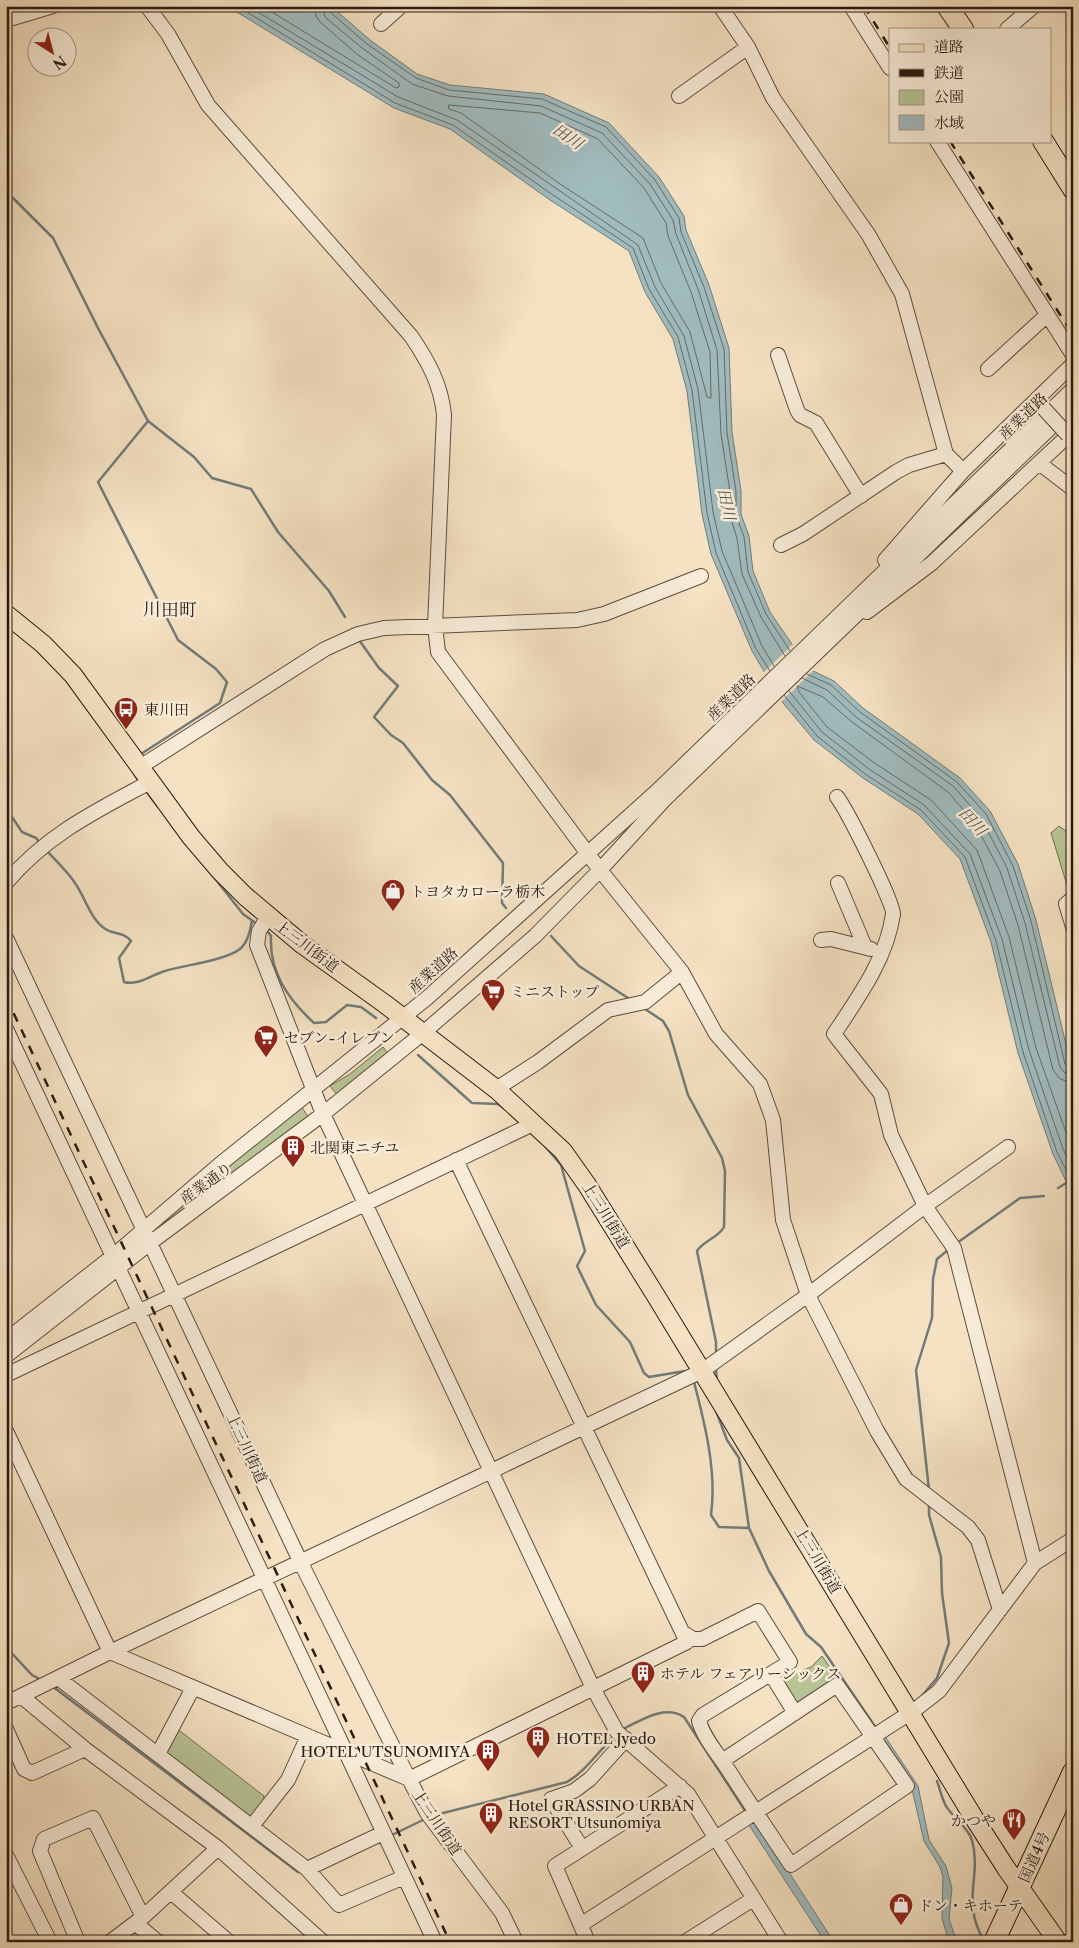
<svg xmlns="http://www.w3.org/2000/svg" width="1079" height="1948" font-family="'Libre Caslon Text','Noto Serif JP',serif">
  <rect width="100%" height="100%" fill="#f5e2c3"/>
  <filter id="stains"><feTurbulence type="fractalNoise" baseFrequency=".004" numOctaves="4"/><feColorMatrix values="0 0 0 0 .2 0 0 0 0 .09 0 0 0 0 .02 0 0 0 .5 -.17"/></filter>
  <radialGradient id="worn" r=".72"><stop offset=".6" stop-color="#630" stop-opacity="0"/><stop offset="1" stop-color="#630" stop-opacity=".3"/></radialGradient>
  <path fill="#b8c496" stroke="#716f54" d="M1059,826L1073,836V892L1070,895L1051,833Z
    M383,1047L389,1055L338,1096L330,1086L350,1074Z
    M301,1106L309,1118L168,1224L164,1219Z
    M822,1656L838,1679L798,1705L779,1674L791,1666L796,1673L811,1667Z
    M180,1731L264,1796L263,1803L253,1817L247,1818L165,1755L173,1732Z"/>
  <path fill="#a0bbbe" stroke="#717b79" d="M227,6H331L370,40L417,74L450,85L544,94L609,123L659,177L684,216L686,230L709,285L729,348L732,432L741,491V514L749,536L753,571L770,612L809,669L834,681L863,708L960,778L990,811L1018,864L1036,920L1073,1073V1196L1053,1154L1018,1053L991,942L960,859L918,814L863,778L814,740L783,703L752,651L711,554L702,514L687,391L673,339L645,292L629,251L550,200L450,129L394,108Z
    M884,1735L918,1786L929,1840L946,1866L952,1888L949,1919L957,1942H949L942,1918L943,1877L940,1867L924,1841L912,1789L879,1739Z
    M754,1818L834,1942H825L747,1822Z"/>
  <path fill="#f5e2c3" d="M793,644L811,667L815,669L780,703L762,674Z"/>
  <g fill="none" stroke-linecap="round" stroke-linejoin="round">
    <path stroke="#656a68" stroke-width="1" d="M237,6L395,103L453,125L553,195L633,248L649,289L678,337L692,390L707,513L716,553L756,649L770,671
      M248,6L398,97L457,120L638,245L655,287L684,336L698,389L713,512L722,551L762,646L774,666
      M262,6L396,88L399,87V83L358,55L320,22L316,16L314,6
      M322,6L325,17L362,48L412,84L448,96L541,106L602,133L650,184L673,220L676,234L698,289L717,350L721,434L730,492V516L737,538L742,574L761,617L785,656
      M328,6L330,12L367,44L416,78L449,90L542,99L606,127L655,180L679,218L681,232L704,287L724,349L727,433L736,491V515L744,537L748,572L766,614L790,651
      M449,105L540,113L598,139L644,188L666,223L668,236L691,292L710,352L711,398L707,397L690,332L661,283L643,238L560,184L461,113L449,109Z
      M807,674L831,685L860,712L957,782L986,814L1013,866L1031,921L1065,1064L1073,1069
      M802,678L827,690L856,717L953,786L981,818L1007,868L1025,923L1060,1067L1065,1073L1073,1075
      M789,691L822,732L869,769L924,805L970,854L1002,939L1029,1050L1063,1149L1073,1170
      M784,695L817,736L865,774L921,810L965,857L996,941L1023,1052L1057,1152L1073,1184
      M1073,1083L1060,1079L1053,1070L1018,925L1000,871L974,822L948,792L852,722L823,697L797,686L799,692L827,727L873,762L931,800L977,850L1009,937L1036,1048L1073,1152"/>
    <path stroke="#717b79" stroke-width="2.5" d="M6,191L53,238L98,328L148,421L98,482L178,640L216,669L227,682L220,703L141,754
      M148,421L194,457L212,478L251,489L278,532L329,591L345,617
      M359,640L379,668L398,686L374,717L391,735L403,743L432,780L450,795L503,863L502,903L506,908
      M133,772L137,779
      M146,791L158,807
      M6,808L22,832L36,838L40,843
      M47,851C56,861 67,871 75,883C85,897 90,918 104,928C113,935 123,931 131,941L119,958L124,982C138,986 151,975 165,971C184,965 224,961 240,949C248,942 250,931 252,921
      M205,866L243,914L257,924
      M266,929L271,936C269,972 288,999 314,1023L326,1022L347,1005L361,1007L376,1018
      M551,936L579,966L631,1000
      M642,1007L663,1021L669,1031L688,1095L722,1158L725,1171L724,1227C718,1238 704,1240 697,1251L716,1342V1354
      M418,1055L472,1103L498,1104L509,1112
      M544,1145L561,1165L585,1251L577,1266L596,1305L630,1342L644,1373L649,1377L685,1371
      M1058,1188L1073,1179
      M957,1243L1020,1198L1044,1196
      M716,1369L717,1381
      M694,1382C705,1424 717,1472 711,1515L719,1527L749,1528
      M716,1411L727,1440L739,1458L749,1528L769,1571L806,1634L821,1647L876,1728
      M929,1490L916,1370L932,1318L933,1279L937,1259L948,1250
      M6,1647L32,1675L43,1681
      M52,1686L298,1872
      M921,1697L937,1678L949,1643L942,1593L941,1557L929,1515V1503
      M621,1730C640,1721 664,1704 684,1717L746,1812
      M937,1781C940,1789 942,1799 946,1806C953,1818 968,1827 972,1840C982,1876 961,1900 983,1939
      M435,1815L567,1782C587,1770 598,1751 615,1736
      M390,1836L425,1819"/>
    <defs>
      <path id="minor" d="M147,6L168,34L208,105L411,336C428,361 441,384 444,415L435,626L438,652L600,870L682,972L716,1034L760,1084L773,1120L783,1220L808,1295L877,1431L906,1479L968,1527L978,1540L1000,1610
        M720,6L748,47L773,98L868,234L902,294L946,454L963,471
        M851,6L890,68
        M6,20L53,6
        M381,24L401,6
        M1007,29L1034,6
        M679,96L748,47
        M937,141L1073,355
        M778,355L797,410L800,415L816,423L861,496
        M988,369L1047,315
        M1039,463L1073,489
        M781,545L803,534L896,472L909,465L946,454
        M885,560L963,471L1073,364
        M867,612L932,563L1073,431
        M140,767L325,649L358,634L384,628L577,620L604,614L701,576
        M837,797C847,810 894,903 893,914C887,958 858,998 834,1034L881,1094L891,1135L925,1206L954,1248L1035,1563
        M6,883C46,835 96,811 150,782
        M838,883L865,947
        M1073,898L1066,904L1073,927
        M268,917L259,931L257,945L323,1114L593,1688L617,1732L688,1794L781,1942
        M6,938L301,1563L409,1779L427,1813L502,1913L516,1942
        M821,940L831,939L871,949
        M6,1029L435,1942
        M496,1089L538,1062L608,1010L645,1002L682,972
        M6,1340L113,1256L219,1165L427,998L656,792L1073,389
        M6,1356L150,1243L323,1114L423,1033L535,936L600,870L664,800L1073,406
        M6,1375L535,1123
        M6,1431L110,1652L702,1371L808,1295L925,1206L1008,1147
        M682,1632L693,1639H702L758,1611L790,1662L703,1715L699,1721C704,1739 719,1755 729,1771C749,1802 770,1834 791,1865L907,1786L837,1685L722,1761
        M771,1674L795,1713
        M58,1678L307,1869L383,1833
        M21,1696L110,1652L409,1779L687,1642L456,1160
        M6,1703L21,1696L85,1749L218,1848L323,1942
        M6,1729L24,1769L32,1773L85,1749
        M158,1754L193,1688
        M252,1826L288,1780L308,1736
        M582,1848L551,1799L574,1791L590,1779L626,1739
        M6,1855L50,1942
        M307,1869L339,1905L404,1877
        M171,1892L229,1942
        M135,1923L158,1942
        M582,1924L916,1709L939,1691L1035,1563L1073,1539
        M78,1942L40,1851L44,1839L93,1818L143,1917
        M110,1942L143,1917L218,1848
        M588,1942L555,1866L680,1786
        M685,1942L753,1899"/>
      <path id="major" d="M6,614L43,644L73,675L191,837L220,871L245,896L303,945L385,1004L496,1089L563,1151L587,1185L656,1296L974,1818L1006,1868L1058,1942"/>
      <path id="highway" d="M947,6L963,29
        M1043,141L1073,189
        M994,1942L1073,1772"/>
    </defs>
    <use href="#minor" stroke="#5d4c3e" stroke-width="16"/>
    <use href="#major" stroke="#2a1a11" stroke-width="20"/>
    <use href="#highway" stroke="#2a1a11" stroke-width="22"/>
    <use href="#minor" stroke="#f8ecd8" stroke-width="14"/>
    <use href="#major" stroke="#f5e2c3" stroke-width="18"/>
    <use href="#highway" stroke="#f5e2c3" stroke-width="20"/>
    <path stroke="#2a1a11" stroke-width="2.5" stroke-dasharray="9 9" stroke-linecap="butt" d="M864,6L890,48
      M950,141L1073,335
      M6,997L450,1942"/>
    <defs>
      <path id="minor-bridge" d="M1036,400L1068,435"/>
    </defs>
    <use href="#minor-bridge" stroke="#5d4c3e" stroke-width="16" stroke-linecap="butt"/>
    <use href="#minor-bridge" stroke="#f8ecd8" stroke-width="14"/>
  </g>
  <defs>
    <symbol id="bus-pin" viewBox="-11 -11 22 30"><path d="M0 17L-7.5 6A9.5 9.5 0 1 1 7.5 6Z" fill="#8f2418" stroke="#f8ecd8"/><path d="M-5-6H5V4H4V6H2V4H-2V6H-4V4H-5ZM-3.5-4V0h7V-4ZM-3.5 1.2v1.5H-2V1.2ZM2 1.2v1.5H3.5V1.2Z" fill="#fff"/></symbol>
    <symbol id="shop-pin" viewBox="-11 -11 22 30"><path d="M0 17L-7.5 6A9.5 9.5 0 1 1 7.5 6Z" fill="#8f2418" stroke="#f8ecd8"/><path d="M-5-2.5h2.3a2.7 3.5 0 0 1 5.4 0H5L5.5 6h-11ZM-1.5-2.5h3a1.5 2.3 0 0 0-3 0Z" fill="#fff"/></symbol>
    <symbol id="supermarket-pin" viewBox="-11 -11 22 30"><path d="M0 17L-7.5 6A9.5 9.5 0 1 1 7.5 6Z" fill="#8f2418" stroke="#f8ecd8"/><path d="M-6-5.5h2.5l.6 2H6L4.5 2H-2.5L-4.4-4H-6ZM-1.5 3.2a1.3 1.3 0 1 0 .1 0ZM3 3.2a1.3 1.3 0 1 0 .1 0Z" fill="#fff"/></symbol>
    <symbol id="building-pin" viewBox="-11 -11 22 30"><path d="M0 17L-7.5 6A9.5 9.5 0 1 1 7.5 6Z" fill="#8f2418" stroke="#f8ecd8"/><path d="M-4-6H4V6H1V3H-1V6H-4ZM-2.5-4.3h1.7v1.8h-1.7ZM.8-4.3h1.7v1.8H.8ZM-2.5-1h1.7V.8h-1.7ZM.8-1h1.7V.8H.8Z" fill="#fff"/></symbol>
    <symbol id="restaurant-pin" viewBox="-11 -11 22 30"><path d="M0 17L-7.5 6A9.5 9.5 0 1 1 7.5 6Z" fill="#8f2418" stroke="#f8ecd8"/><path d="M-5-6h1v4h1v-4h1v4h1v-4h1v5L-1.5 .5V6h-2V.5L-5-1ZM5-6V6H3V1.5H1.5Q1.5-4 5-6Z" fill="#fff"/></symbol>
  </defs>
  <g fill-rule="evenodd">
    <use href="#bus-pin" x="112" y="695" width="28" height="38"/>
    <use href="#shop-pin" x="379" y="877" width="28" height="38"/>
    <use href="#supermarket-pin" x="479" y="977" width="28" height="38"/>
    <use href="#supermarket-pin" x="252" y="1023" width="28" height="38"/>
    <use href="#building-pin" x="279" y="1133" width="28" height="38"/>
    <use href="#building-pin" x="629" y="1659" width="28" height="38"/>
    <use href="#building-pin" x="524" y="1724" width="28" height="38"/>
    <use href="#building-pin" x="474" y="1737" width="28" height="38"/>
    <use href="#building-pin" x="477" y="1800" width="28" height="38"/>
    <use href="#restaurant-pin" x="1000" y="1806" width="28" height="38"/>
    <use href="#shop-pin" x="887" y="1891" width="28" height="38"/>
  </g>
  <g text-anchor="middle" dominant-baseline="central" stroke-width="5" stroke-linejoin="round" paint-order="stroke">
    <g font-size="15" fill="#2a1a11" stroke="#f8ecd8">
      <text transform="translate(1023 416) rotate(-44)">産業道路</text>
      <text transform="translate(731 697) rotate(-44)">産業道路</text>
      <text transform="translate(307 946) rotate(37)">上三川街道</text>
      <text transform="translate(433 970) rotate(-42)">産業道路</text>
      <text transform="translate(206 1183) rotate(-36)">産業通り</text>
      <text transform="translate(606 1215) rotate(58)">上三川街道</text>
      <text transform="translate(247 1448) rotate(65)">上三川街道</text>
      <text transform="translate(818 1560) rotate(59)">上三川街道</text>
      <text transform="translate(437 1822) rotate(56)">上三川街道</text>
      <text transform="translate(1034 1857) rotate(-66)">国道4号</text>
    </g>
    <g font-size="15" fill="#2a1a11" stroke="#f8ecd8" text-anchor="start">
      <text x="144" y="709">東川田</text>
      <text x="410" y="891">トヨタカローラ栃木</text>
      <text x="510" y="991">ミニストップ</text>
      <text x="284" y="1037">セブン-イレブン</text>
      <text x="310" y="1147">北関東ニチユ</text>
      <text x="660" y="1673">ホテル フェアリーシックス</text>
      <text x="556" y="1738">HOTEL Jyedo</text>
      <text x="470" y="1751" text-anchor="end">HOTEL UTSUNOMIYA</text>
      <text x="508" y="1805">Hotel GRASSINO URBAN<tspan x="508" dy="17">RESORT Utsunomiya</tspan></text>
      <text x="996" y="1820" text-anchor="end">かつや</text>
      <text x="918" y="1905">ドン・キホーテ</text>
    </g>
    <g font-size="16" font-style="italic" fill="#53524e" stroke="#f8ecd8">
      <text transform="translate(568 136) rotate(34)">田川</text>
      <text transform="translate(727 504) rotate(78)">田川</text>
      <text transform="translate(973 821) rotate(47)">田川</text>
    </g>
    <g font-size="18" fill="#2a1a11" stroke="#f8ecd8">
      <text x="170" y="610">川田町</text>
    </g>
  </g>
  <rect width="1079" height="1948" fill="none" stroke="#f5e2c3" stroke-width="25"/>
  <rect x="8" y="8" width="1064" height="1933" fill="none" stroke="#2a1a11" stroke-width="2.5"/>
  <rect x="12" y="12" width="1054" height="1923" fill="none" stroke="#2a1a11"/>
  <rect x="889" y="28" width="162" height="115" fill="#f8ecd8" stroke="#a69888"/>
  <rect x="899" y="44" width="25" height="8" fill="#f5e2c3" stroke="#a69888"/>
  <text x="934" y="52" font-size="15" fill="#2a1a11">道路</text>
  <rect x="899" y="69" width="25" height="8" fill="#2a1a11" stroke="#a69888"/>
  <text x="934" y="78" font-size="15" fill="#2a1a11">鉄道</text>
  <rect x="899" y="90" width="25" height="15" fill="#b8c496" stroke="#a69888"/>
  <text x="934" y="102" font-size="15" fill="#2a1a11">公園</text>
  <rect x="899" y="115" width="25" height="15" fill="#a0bbbe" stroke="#a69888"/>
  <text x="934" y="128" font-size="15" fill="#2a1a11">水域</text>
  <g transform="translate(52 52) rotate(144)"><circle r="24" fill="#f8ecd8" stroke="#a69888"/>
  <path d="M0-4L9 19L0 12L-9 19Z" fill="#8f2418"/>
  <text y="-8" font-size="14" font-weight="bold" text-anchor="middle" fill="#2a1a11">N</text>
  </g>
  <rect width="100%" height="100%" filter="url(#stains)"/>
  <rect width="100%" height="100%" fill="url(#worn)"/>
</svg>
